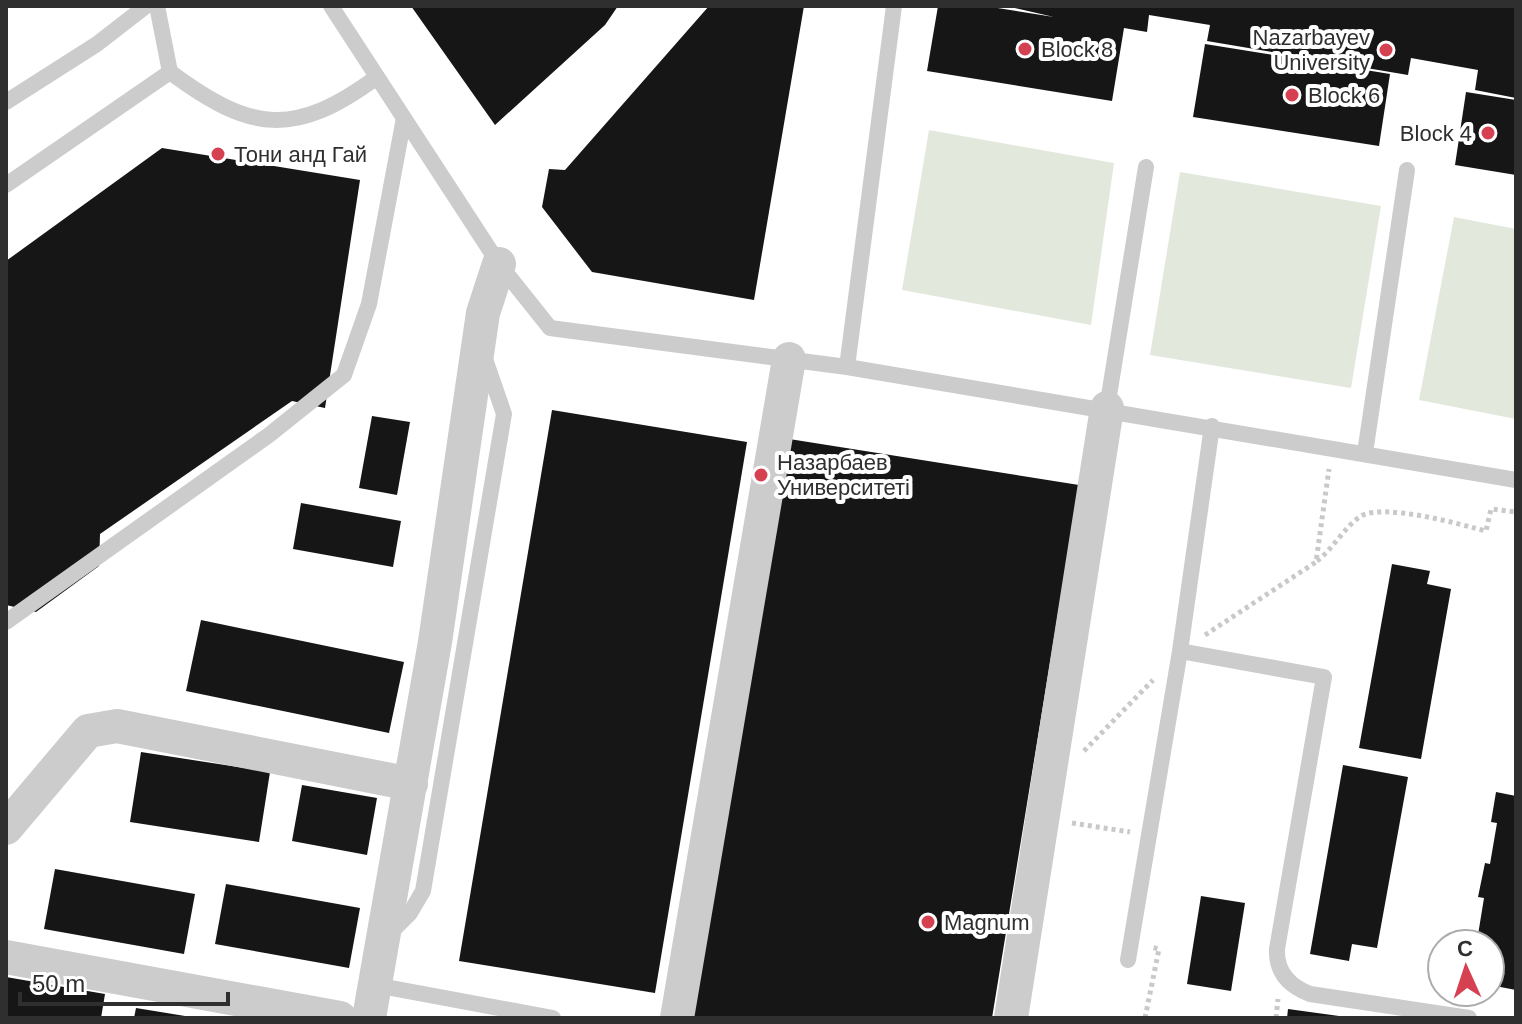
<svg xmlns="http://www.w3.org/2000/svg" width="1522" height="1024" font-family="Helvetica,sans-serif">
  <rect width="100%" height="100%" fill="#fff"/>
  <path fill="#e3e8dc" d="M929,130L1114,163L1091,325L902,290Z
    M1180,172L1381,206L1351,388L1150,355Z
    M1454,217L1516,229V419L1419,400Z"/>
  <path fill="#161616" d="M411,6H618L605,25L495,125Z
    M709,6H804L754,300L592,272L542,207L549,169L565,170Z
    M938,6H985L1054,17L1006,6H1516V98L1475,90L1478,70L1411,58L1408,75L1207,41L1210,25L1149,15L1147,32L1124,28L1112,101L927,71Z
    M1205,44L1390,74L1379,146L1193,117Z
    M1466,92L1516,100V175L1455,165Z
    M162,148L360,180L325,408L292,401L100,534L99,566L36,612L6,605V261Z
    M552,410L747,442L655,993L459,961Z
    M372,416L410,422L397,495L359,488Z
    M783,438L1079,485L992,1018H688Z
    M301,503L401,521L393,567L293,549Z
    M1392,564L1430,571L1427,584L1451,589L1421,759L1359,748Z
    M201,620L404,662L389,733L186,691Z
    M141,752L270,772L259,842L130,822Z
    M1343,765L1408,777L1377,948L1352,944L1349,961L1310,954Z
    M302,785L377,798L367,855L292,841Z
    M1496,792L1516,796V990L1490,985V944H1472L1473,940L1477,941L1484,898L1478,897L1485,863L1490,864L1497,823L1491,822Z
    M55,869L195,894L184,954L44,929Z
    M226,884L360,908L349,968L215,944Z
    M1201,896L1245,903L1231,991L1187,984Z
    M6,977L105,994L101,1018H6Z
    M136,1008L185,1016V1018H134Z
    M1288,1009L1339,1016V1018H1287Z"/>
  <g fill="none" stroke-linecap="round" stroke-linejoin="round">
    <path stroke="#c9c9c9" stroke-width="5" stroke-dasharray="4 4" stroke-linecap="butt" d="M1317,561C1333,549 1345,526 1361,516C1385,503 1459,524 1486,531L1491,509L1516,512
      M1205,635L1316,562L1329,469
      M1084,751L1153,680
      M1072,823L1130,832
      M1145,1018L1159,949L1151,947
      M1276,1018L1278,999"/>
    <path stroke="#ccc" stroke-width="16" d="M331,6L499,264L550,328L847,367
      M894,6L847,367L1516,480
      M170,72C251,132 294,138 377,77
      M6,102L97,44L146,6
      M6,185L170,72L157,6
      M1107,408L1146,167
      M1365,453L1407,170
      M6,622L269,435L344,375L369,304L404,118
      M1180,651L1324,677L1277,949C1276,972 1289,986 1310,994L1469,1018
      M389,934L410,913L423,891L504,414L485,359
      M1128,960L1180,651L1212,426
      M375,985L553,1018"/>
    <path stroke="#ccc" stroke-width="34" d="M6,828L88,731L117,726L411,784
      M6,957L340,1018
      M369,1018L435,642L483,313L499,264
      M677,1018L789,359
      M1011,1018L1107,408"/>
  </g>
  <g fill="#d64151" stroke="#fff" stroke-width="3">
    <circle cx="1025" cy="49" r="8"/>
    <circle cx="1386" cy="50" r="8"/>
    <circle cx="1292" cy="95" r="8"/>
    <circle cx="1488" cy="133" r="8"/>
    <circle cx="218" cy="154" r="8"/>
    <circle cx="761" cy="475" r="8"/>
    <circle cx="928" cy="922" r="8"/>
  </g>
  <g text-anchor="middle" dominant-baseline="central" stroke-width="8" stroke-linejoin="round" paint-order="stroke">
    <g font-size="22" fill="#2f2f2f" stroke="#fff" text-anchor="start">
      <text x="1370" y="37" text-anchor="end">Nazarbayev<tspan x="1370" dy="25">University</tspan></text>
      <text x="1041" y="49">Block 8</text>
      <text x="1308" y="95">Block 6</text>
      <text x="1472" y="133" text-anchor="end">Block 4</text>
      <text x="234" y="154">Тони анд Гай</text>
      <text x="777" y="462">Назарбаев<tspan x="777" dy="25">Университеті</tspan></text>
      <text x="944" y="922">Magnum</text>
    </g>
  </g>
  <rect width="1522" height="1024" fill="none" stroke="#2f2f2f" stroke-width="16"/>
  <g transform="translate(1466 968) rotate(357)"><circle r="38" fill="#ffffff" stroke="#acacac" stroke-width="2"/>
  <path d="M0-6L14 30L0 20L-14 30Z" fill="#d64151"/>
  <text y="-12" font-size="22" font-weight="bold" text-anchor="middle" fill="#2f2f2f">С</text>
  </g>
  <path d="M20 992v12h208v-12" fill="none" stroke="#2f2f2f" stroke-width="4"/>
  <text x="32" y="992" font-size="24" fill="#2f2f2f" stroke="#ffffff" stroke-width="6" paint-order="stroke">50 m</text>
</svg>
